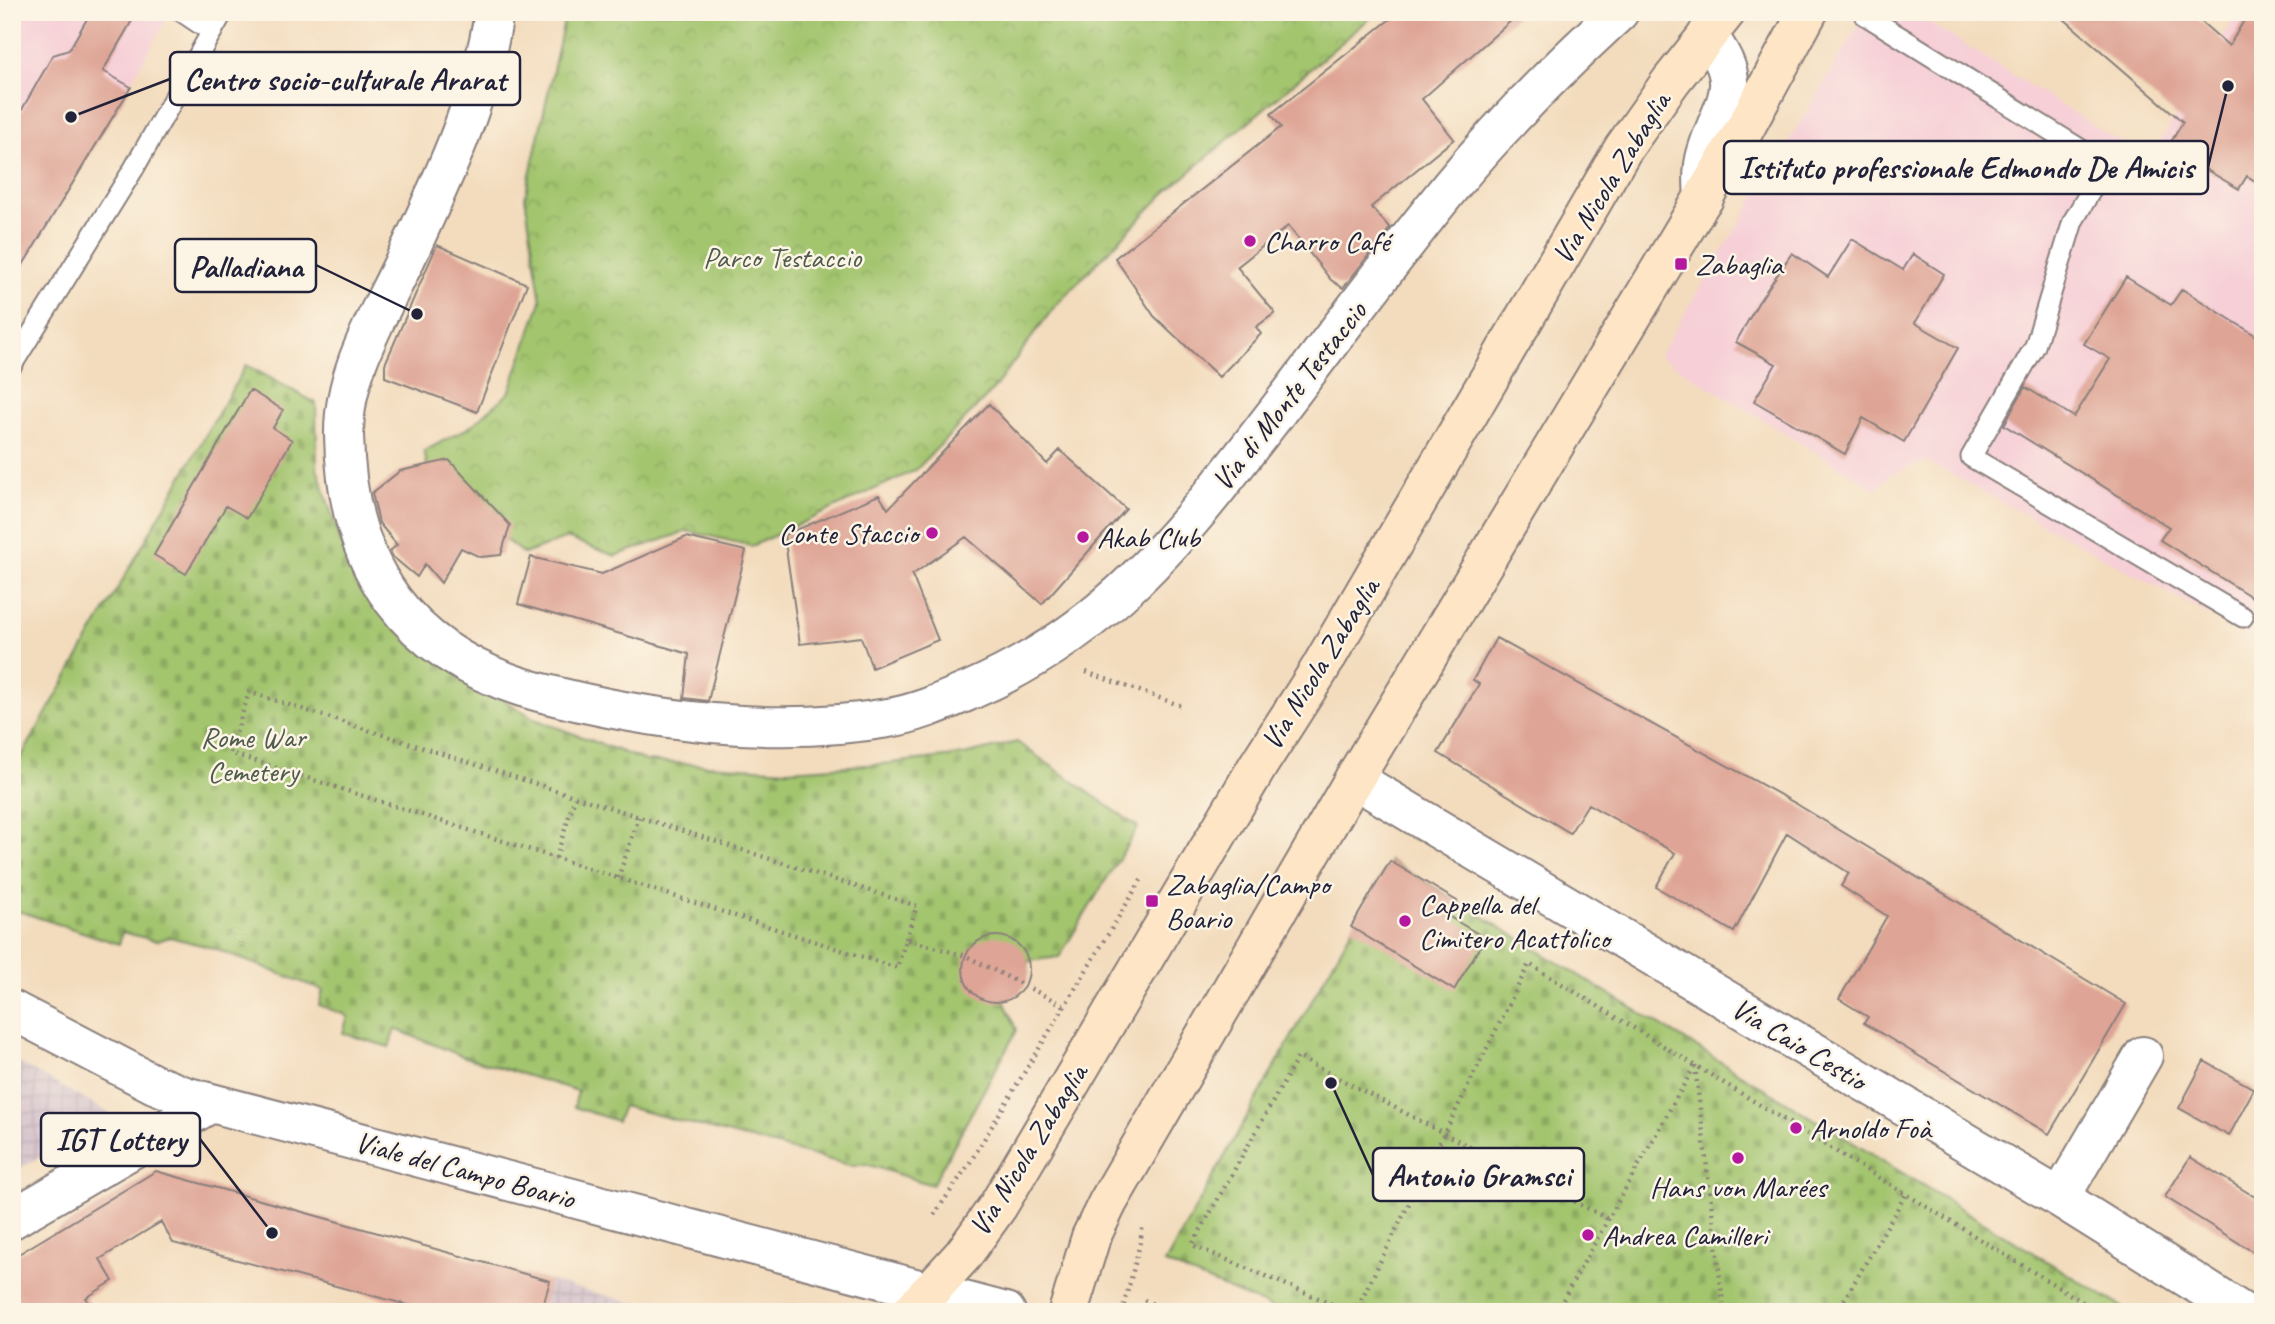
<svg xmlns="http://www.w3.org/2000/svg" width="2275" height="1324" font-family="Caveat,sans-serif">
  <defs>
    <pattern id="industrial-grid" width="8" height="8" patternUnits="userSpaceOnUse" patternTransform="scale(1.75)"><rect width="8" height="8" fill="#d1bdc9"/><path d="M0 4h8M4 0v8" fill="none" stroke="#b3a2ae"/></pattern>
    <pattern id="cemetery-stones" width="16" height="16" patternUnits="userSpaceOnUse" patternTransform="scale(1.75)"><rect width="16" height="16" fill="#a3c56e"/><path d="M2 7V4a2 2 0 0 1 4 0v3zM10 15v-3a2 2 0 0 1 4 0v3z" fill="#8ca960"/></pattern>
    <pattern id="park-crowns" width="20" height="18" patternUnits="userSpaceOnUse" patternTransform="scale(1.75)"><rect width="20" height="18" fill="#a3c56e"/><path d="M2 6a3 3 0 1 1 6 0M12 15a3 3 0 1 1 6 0" fill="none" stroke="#8ca960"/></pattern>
  </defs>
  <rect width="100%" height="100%" fill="#fcf5e5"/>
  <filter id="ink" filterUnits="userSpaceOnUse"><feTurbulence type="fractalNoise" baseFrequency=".0143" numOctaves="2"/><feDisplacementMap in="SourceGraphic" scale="14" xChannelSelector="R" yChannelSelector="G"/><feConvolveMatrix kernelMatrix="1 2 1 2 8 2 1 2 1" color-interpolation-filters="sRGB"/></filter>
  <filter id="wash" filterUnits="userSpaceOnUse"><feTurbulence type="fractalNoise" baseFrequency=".00686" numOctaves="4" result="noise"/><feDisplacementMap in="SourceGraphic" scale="28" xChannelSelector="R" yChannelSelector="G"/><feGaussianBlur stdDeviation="1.57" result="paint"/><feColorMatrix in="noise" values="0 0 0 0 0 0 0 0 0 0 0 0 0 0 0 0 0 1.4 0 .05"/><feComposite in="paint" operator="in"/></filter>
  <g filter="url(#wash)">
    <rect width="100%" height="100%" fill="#f3dcbd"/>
    <path fill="#f6cfd7" d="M12,12H171L12,288Z
      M1867,12H1912L2149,160L2239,12H2263V644L1926,461L1890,475L1877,490L1659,356Z"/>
    <path fill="url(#industrial-grid)" d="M12,1059L111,1114L12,1173Z
      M550,1281L576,1288L671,1312H541Z"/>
    <path fill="url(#cemetery-stones)" stroke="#627454" stroke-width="2" d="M246,365L316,403L317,468L340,540L381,605L459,673L537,720L646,761L787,770L882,764L964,755L1017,742L1138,827L1059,957L1028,961C1030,980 1022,993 1004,1001L1017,1030L932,1185L866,1164L853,1166L623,1106L617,1121L574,1107L578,1091L465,1057L395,1029L389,1047L343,1033L348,1016L319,1005L323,990L213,948L170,937L157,941L122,932L119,944L12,909V773Z
      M1390,861L1457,901L2130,1312H1282L1165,1263Z"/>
    <path fill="url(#park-crowns)" stroke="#627454" stroke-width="2" d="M566,12H1377L1164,194L1055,306L992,391L916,470L752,546L688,531L615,556L567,538L524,554L503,538L478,490L429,476L424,451L470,427L509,393L541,301L525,197Z"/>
    <g id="blocks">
      <path fill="#dea495" d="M91,12H137L103,71L131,87L12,283V127L53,55L69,50Z
        M1399,12H1521L1422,99L1454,139L1371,207L1390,228L1343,288L1331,280L1288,226L1237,267L1275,313L1256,327L1261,334L1219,377L1154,316L1115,258L1281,127L1271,114Z
        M2056,12H2190L2229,46L2249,12H2263V186L2247,176L2239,189L2168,147L2183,122Z
        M1852,239L1903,270L1913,254L1944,274L1915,323L1958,348L1904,442L1863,418L1845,454L1754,401L1776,364L1736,342L1758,303L1792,253L1828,277Z
        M437,245L527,284L477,412L385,377V364Z
        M2126,277L2171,305L2182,289L2263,340V604L2160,540L2169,527L2004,425L2025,387L2074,417L2110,359L2084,344Z
        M250,390L283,410L273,428L292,440L247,518L226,506L186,574L154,555Z
        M989,404L1047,464L1060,450L1126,509L1042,604L966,537L912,575L938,640L872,668L861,637L800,644L784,535L879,495L888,509Z
        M449,460L510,525L501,555L480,557L461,548L441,583L425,564L417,577L393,557L390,551L397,545L379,523L372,493L400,471Z
        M686,537L746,551L708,701L684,698L689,654L518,604L531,557L602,574Z
        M1496,638L1795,803L2126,1004L2049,1134L1864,1023L1868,1017L1839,999L1887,916L1841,886L1849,873L1787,833L1734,932L1656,887L1675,853L1588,804L1570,833L1438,753L1479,684L1473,680Z
        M1390,861L1457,901L1448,916L1485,938L1454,990L1351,927Z
        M963 969a33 33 0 1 1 66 0a33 33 0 1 1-66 0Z
        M2204,1061L2254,1089L2229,1136L2179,1108Z
        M2190,1157L2263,1202V1258L2165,1197Z
        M156,1171L550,1281L541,1312H434L173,1243L161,1222L100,1259L113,1281L86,1298L95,1312H12V1258Z"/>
    </g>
  </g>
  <g filter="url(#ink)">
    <use href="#blocks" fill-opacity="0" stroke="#8a7f7c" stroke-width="2"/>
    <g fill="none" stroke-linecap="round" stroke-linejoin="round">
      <defs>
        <path id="lane" d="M182,12L212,32
          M1865,15L2106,165L2073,221L2035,346L1971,457L2243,617
          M12,365L133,170L223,12"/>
        <path id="street" d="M494,12C482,98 441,183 405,260C379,316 343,371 344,435C346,568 408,657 539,692C649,721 775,737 888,718C916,714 945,701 971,690C1114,628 1184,531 1276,413C1334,337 1391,260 1451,186C1502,124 1559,67 1619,12
          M1704,198C1703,184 1702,169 1706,155C1721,101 1749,88 1707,35
          M1354,779L2060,1198L2242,1312
          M12,1010L154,1084L185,1096L1006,1312
          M2060,1198L2143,1056
          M12,1219L211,1103"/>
        <path id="secondary" d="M911,1312L963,1255L998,1206L1259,764L1318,672L1623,149L1671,81L1726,12
          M1068,1312L1091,1237L1108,1202L1354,779L1744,130L1808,12"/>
      </defs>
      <use href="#lane" stroke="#8a7f7c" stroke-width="23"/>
      <use href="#street" stroke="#8a7f7c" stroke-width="42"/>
      <use href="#secondary" stroke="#8a7f7c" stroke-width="42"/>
      <path stroke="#8a7f7c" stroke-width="4.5" stroke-dasharray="2 5" stroke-linecap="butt" d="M1086,672L1182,706
        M556,858L575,797
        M618,878L639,817
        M906,939L917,906L249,692L230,753L897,968L906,939L966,956L1065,1006
        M1695,1066L1724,1312
        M934,1215L969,1164L1141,880
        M1144,1300L1171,1312
        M1122,1312C1126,1295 1144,1236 1142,1225
        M1351,1312L1192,1245L1298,1057L1608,1219
        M1355,1312L1529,964L2099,1312
        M1556,1312L1695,1065
        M1837,1312L1906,1194"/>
      <use href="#lane" stroke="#fff" stroke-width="19"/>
      <use href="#street" stroke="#fff" stroke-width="38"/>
      <use href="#secondary" stroke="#fde5c5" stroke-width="38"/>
    </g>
  </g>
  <g fill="#b5179e" stroke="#fcf5e5" stroke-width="2.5">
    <circle cx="1250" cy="241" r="7"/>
    <rect x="1674" y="257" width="14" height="14" rx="3.5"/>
    <circle cx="932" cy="533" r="7"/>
    <circle cx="1083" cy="537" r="7"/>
    <rect x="1145" y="894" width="14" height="14" rx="3.5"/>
    <circle cx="1405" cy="921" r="7"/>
    <circle cx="1796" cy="1128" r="7"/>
    <circle cx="1738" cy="1158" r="7"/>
    <circle cx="1588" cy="1235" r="7"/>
  </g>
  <g text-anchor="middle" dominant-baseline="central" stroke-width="5" stroke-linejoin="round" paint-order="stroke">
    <g font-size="30" fill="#22223b" stroke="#fcf5e5">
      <text transform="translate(1611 178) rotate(-58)">Via Nicola Zabaglia</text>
      <text transform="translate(1289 396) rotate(-52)">Via di Monte Testaccio</text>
      <text transform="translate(1320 664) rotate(-58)">Via Nicola Zabaglia</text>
      <text transform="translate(1799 1044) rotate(31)">Via Caio Cestio</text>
      <text transform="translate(1028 1150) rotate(-58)">Via Nicola Zabaglia</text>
      <text transform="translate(465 1170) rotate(15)">Viale del Campo Boario</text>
    </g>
    <g font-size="30" fill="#22223b" stroke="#fcf5e5" text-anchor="start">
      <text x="1264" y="241">Charro Café</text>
      <text x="1695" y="264">Zabaglia</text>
      <text x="918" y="533" text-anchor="end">Conte Staccio</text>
      <text x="1097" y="537">Akab Club</text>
      <text x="1166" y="884">Zabaglia/Campo<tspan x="1166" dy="34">Boario</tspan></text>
      <text x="1419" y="904">Cappella del<tspan x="1419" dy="34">Cimitero Acattolico</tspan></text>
      <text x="1810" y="1128">Arnoldo Foà</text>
      <text x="1738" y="1187" text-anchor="middle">Hans von Marées</text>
      <text x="1602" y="1235">Andrea Camilleri</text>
    </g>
    <g font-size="30" fill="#4f5b4d" stroke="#fcf5e5">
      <text x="782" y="257">Parco Testaccio</text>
      <text x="253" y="737">Rome War<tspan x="253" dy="34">Cemetery</tspan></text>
    </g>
  </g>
  <path fill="none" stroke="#22223b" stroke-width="2.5" d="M71 117L170 79M2228 86L2208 167M417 314L316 265M272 1233L200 1139M1331 1083L1373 1175"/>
  <g fill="#22223b" stroke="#fcf5e5" stroke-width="2.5">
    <circle cx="71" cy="117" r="7"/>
    <circle cx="2228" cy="86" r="7"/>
    <circle cx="417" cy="314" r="7"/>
    <circle cx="272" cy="1233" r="7"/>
    <circle cx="1331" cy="1083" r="7"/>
  </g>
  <g fill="#fcf5e5" stroke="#22223b" stroke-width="2.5">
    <rect x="170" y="52" width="350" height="53" rx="7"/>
    <rect x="1724" y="141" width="484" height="53" rx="7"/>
    <rect x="175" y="239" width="141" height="53" rx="7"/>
    <rect x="41" y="1113" width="159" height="53" rx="7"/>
    <rect x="1373" y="1148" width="211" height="53" rx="7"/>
  </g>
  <g font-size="32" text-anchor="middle" font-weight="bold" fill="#22223b">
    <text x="345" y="90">Centro socio-culturale Ararat</text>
    <text x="1966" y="178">Istituto professionale Edmondo De Amicis</text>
    <text x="246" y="277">Palladiana</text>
    <text x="121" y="1150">IGT Lottery</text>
    <text x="1479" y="1186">Antonio Gramsci</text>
  </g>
  <rect width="2275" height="1324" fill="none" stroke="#fcf5e5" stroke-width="42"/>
</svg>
